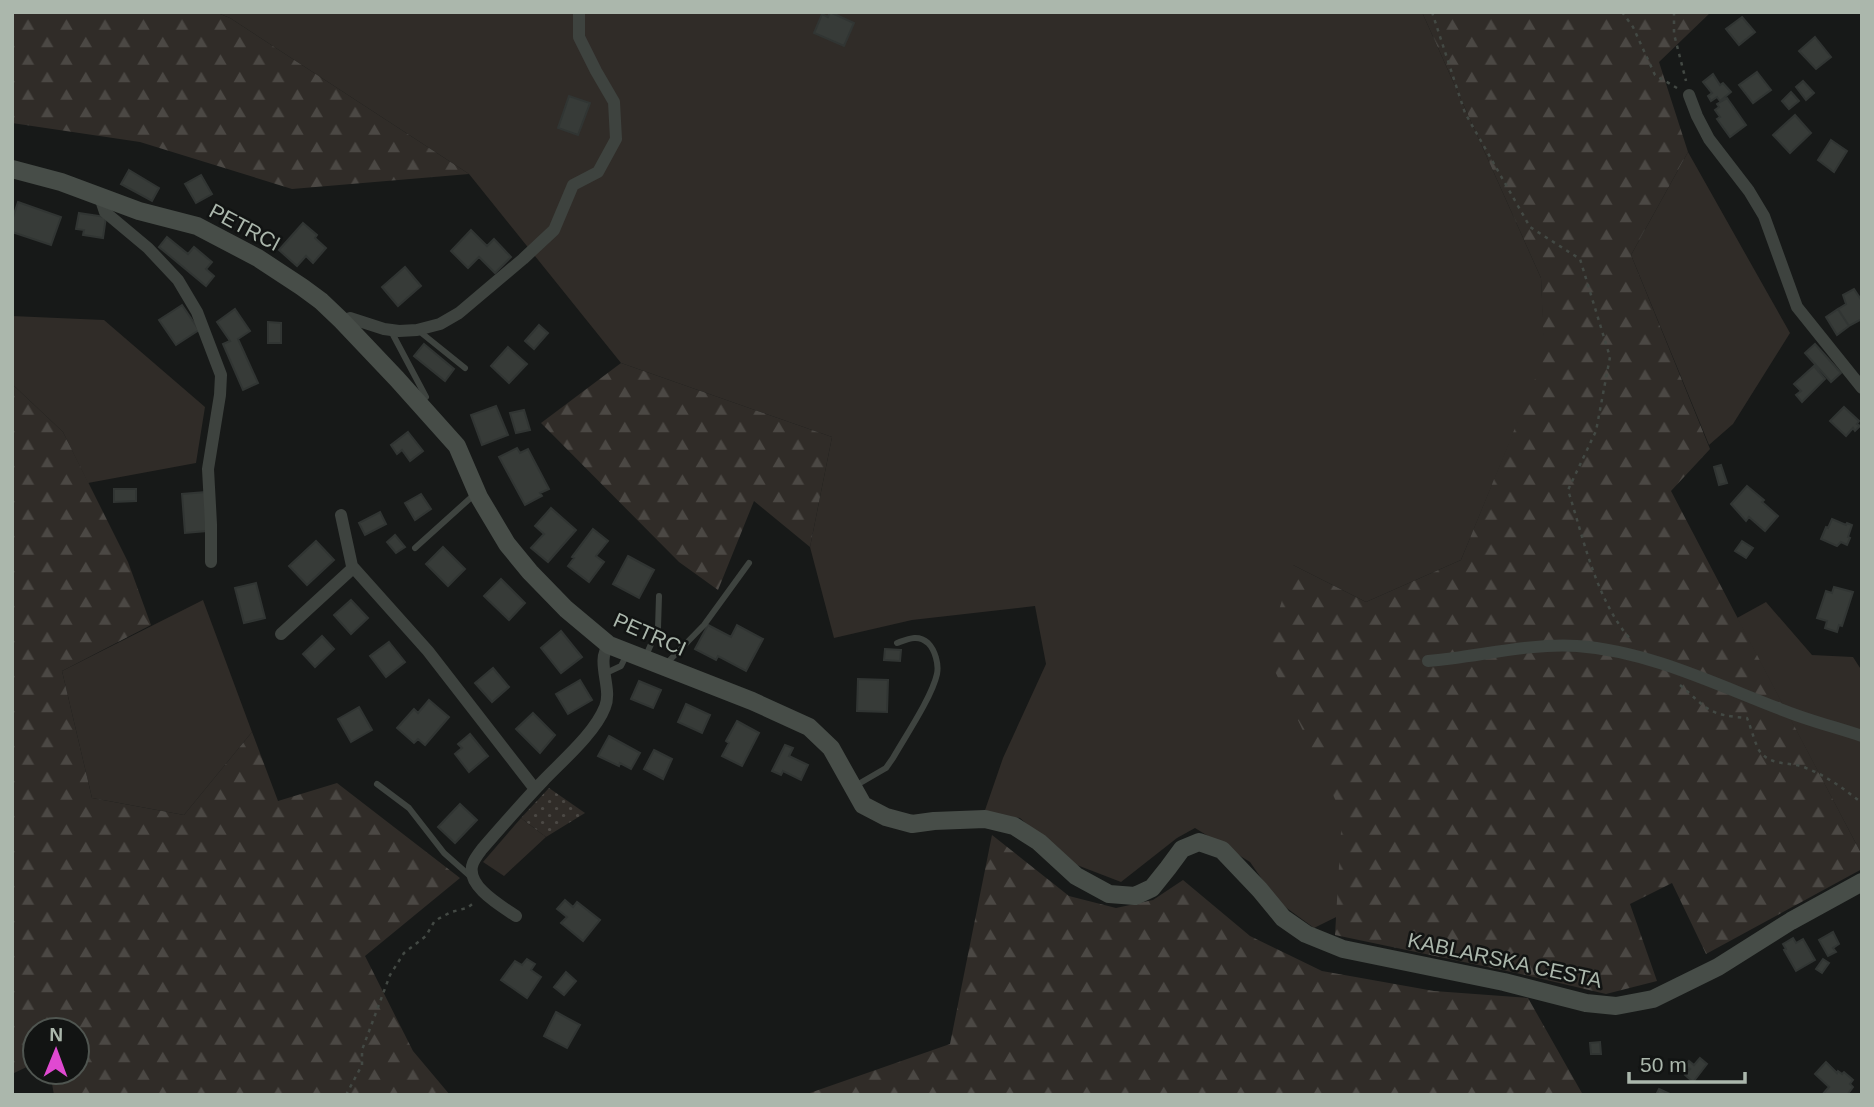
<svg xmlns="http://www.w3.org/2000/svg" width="1874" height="1107" font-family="Helvetica,sans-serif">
  <defs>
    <pattern id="forest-firs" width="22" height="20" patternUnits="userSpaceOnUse" patternTransform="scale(1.75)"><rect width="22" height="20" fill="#302c28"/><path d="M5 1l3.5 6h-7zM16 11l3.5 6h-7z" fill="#4b4844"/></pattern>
    <pattern id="park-dots" width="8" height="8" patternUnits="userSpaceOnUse" patternTransform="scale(1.75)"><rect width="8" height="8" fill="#302c28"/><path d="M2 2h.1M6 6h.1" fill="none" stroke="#4b4844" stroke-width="1.8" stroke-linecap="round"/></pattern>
  </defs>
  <rect width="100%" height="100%" fill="#171918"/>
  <path fill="#302c28" d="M215,12H1422L1541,278L1545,357L1461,560L1366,602L1293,565L1395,888L1314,928L1277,901L1250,862L1195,828L1177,838L1121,882L1069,862L1020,818L984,813L1003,758L1046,664L1035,606L912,620L834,638L810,547L832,437L621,363L469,174L230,18Z
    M1688,152L1790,333L1733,424L1709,445L1631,255Z
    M12,316L104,320L205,407L196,463L88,483L63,432L12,384Z
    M203,600L252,732L184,815L92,798L62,671Z
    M1766,602L1812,655L1853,657L1862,671V855L1737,618Z
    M521,818L546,837L504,876L483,862Z"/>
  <path fill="url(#forest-firs)" d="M12,12H215L230,18L469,174L292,189L140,142L12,123Z
    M1422,12H1711L1659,62L1688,152L1631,255L1710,449L1671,491L1862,855V869L1706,954L1672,883L1630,904L1657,981L1606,994L1516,973L1335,935L1342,814L1266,652L1293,565L1366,602L1461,560L1544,357L1541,278Z
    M621,363L832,437L810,547L754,501L718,590L679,562L541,423Z
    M12,384L63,432L128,562L151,625L62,671L92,798L184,815L252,732L278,801L337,783L460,878L365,956L413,1051L450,1095H54L50,1072H77V1030H35V1063L12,1074Z
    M992,835L1069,896L1116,908L1153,900L1183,880L1250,936L1322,971L1434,991L1528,998L1583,1095H804L950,1044Z"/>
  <path fill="url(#park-dots)" d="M549,788L585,813L546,837L521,818Z"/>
  <path fill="#373b38" stroke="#313533" stroke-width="2" d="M830,12L854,23L844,46L814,33L822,14L828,17Z
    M1742,17L1755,32L1739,45L1726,29Z
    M1815,37L1831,57L1816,69L1799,51Z
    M1757,72L1771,90L1753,103L1739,85Z
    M1713,74L1720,85L1723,83L1731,92L1720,101L1717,97L1711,101L1708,96L1712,93L1703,82Z
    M1803,81L1814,93L1806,100L1796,87Z
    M1791,92L1799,101L1789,109L1782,101Z
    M569,96L590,103L578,135L558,128Z
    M1727,98L1746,125L1730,137L1717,119L1720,117L1715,110L1719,107L1717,104Z
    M1795,115L1811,133L1790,153L1773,135Z
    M1831,140L1847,151L1834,172L1818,160Z
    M129,170L159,188L152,201L121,184Z
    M201,175L212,194L196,203L185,184Z
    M18,202L61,217L51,245L12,232V220Z
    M79,213L106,217L103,238L83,235L84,230L76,229Z
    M303,223L317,235L315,238L326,248L313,263L306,256L297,266L279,250Z
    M471,230L487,246L494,239L511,257L495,273L479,257L468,268L451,251Z
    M167,237L188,254L194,247L212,262L206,269L214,276L206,286L159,247Z
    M405,267L421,286L398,306L382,287Z
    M1854,289L1862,301V319L1849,326L1838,309L1846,304L1843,295Z
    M182,305L199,330L176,345L159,320Z
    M235,309L250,331L238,339L258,383L243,390L223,344L230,341L217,322Z
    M1838,309L1849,326L1837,335L1826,317Z
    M268,322L281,323V343H268Z
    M539,325L548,333L534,349L525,341Z
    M424,344L454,369L445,381L414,356Z
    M1815,344L1841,373L1831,382L1805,353Z
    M508,347L527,364L509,383L491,366Z
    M1814,366L1825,379L1802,402L1796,395L1801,391L1794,384Z
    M496,406L508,435L482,445L471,415Z
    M1844,407L1859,421L1857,424L1860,426L1855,431L1853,428L1846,436L1830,421Z
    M524,410L530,430L516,433L510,413Z
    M408,432L423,451L410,461L402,450L397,454L391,445Z
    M517,448L520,453L528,449L549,489L540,493L542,496L525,505L499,457Z
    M1721,465L1727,483L1719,485L1714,467Z
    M1747,486L1764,500L1762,502L1778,516L1765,531L1749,517L1746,521L1731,504Z
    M114,489H136V501L114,502Z
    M205,492L207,531L185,533L182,494Z
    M421,494L431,509L415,520L405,503Z
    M551,508L576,530L548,562L531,548L544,534L535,526Z
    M380,512L386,524L365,535L359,523Z
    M1832,519L1846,525L1847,523L1852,525L1848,537L1850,538L1847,545L1841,542L1837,546L1821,539L1826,527L1828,528Z
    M593,529L608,541L596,556L604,562L589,582L568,566L574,558L572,557Z
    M395,535L405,547L396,553L387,542Z
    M316,541L334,560L307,585L289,566Z
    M1742,541L1753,548L1746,558L1735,551Z
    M443,547L465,569L448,586L426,564Z
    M628,556L654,570L639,598L613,584Z
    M501,579L525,603L509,620L484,596Z
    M256,583L265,618L244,623L235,588Z
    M1834,587L1853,592L1842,626L1839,625L1837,632L1825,628L1827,621L1817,618L1826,591L1832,593Z
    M351,600L368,618L351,634L334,615Z
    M708,625L731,637L737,625L763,639L746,671L718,656L716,660L695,649Z
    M561,631L582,657L561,673L541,648Z
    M322,636L334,649L315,667L303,654Z
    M389,642L405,662L386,677L370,656Z
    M885,649L901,650L900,661L884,660Z
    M493,668L509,687L492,702L475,683Z
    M858,679L888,680L887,712L857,711Z
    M580,680L592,700L568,714L556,694Z
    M639,681L661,690L653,708L631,699Z
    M429,700L449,717L425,745L418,739L414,743L397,728L414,709L418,713Z
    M686,704L710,715L702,733L678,722Z
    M359,707L372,730L351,742L338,719Z
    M533,713L555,735L540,753L516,729Z
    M737,721L759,733L742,766L722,756L729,743L726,741Z
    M470,734L488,756L469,772L455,754L462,748L458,744Z
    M609,736L640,753L631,769L620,763L619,766L598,756Z
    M785,745L793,748L789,756L808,765L801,780L783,771L781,775L772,771Z
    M654,750L672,759L663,779L644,769Z
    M460,804L477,820L455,843L438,827Z
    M565,900L573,907L577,902L600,920L583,941L561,923L567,917L557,909Z
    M1833,932L1839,944L1833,948L1836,952L1828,956L1819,940Z
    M1793,938L1796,943L1803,939L1815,960L1796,971L1784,950L1786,949L1783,944Z
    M527,959L535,964L531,970L541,977L527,998L501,980L515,961L522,965Z
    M1823,959L1829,963L1822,973L1816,969Z
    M566,972L576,981L564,995L554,987Z
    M556,1012L580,1025L567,1048L544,1036Z
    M1600,1042L1601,1054H1591L1590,1043Z
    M1700,1058L1707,1064L1693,1082L1685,1075L1690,1069L1685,1066L1689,1061L1694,1065Z
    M1826,1062L1837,1073L1838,1071L1842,1074L1844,1072L1853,1080L1850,1084L1853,1087L1847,1095H1822L1829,1087L1815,1074Z
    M1659,1089L1672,1095H1656Z"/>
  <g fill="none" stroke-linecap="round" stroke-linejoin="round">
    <path stroke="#434944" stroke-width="2.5" stroke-dasharray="3.5 5" stroke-linecap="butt" d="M1432,12L1465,113L1530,227L1580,259L1610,357L1596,431L1568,490C1584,540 1596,600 1631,640
      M1622,12L1633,27L1655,75L1677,88
      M1674,12V34L1686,81
      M1680,685C1708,709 1707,715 1747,718C1751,727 1756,748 1761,753C1774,767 1790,761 1806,768C1827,776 1844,789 1862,803
      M346,1095L362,1065V1050L390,975L404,953L426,936L434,922L438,919L451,912L467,908L475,902"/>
    <path stroke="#3e433f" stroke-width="6" d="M391,331L426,397
      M419,331L465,368
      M415,548L476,493
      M645,658L658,628L659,596
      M665,665L704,625L749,563
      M606,673L621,666L627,654
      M377,784L409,808L444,853L470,876
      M855,786L886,768L893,758C905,737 932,697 937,674C939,664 935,650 928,643C918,634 908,639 897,643"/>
    <path stroke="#3e433f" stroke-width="12" d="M1689,95L1697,116L1709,139L1749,191L1764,216L1797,307L1862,388
      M100,197L105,212L148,248L178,280L197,312L221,375L220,395L208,469L211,524V562
      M342,321L350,318L384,329L399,331L417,330L440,324L459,313L523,259L554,230L573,185L598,172L616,139L614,102L596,71L579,37V12
      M341,515L352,566L428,651L535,789
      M281,634L353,568
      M1428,661C1478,657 1527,643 1577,646C1648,651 1715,684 1780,709C1807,720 1835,727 1862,736
      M516,916C501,906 464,885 473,863C475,858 479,853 482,849C502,826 522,803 543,781C562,761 595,733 605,707C613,688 595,661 609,645"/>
    <path stroke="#474d48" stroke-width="18" d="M12,169L61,182L139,211L197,226L258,258L302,287L321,301L342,321L397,379L457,446L479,497L507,544L530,572L566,609L609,645L752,701L809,727L831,748L863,805L886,817L912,824L934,821L985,819L1014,826L1039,842L1076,876L1109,894L1135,896L1152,888L1168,868L1182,849L1199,842L1222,850L1260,890L1283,918L1306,934L1343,949L1504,982L1586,1003L1616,1006L1653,999L1718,967L1791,921L1862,882"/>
  </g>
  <g text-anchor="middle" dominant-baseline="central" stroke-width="5" stroke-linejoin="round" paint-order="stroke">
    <g font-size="21" fill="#abb7ac" stroke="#121413">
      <text transform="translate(245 227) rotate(28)">PETRCI</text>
      <text transform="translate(650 634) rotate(24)">PETRCI</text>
      <text transform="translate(1505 960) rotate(12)">KABLARSKA CESTA</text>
    </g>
  </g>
  <rect width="1874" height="1107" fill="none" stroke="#abb7ac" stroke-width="28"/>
  <g transform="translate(56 1051) rotate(1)"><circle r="33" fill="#121413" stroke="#4f5550" stroke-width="2"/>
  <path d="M0-5L12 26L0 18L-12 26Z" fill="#e049d1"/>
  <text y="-10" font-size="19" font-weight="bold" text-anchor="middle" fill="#abb7ac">N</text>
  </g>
  <path d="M1629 1072v10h116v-10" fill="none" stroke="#abb7ac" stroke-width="3.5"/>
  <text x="1640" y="1072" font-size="21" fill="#abb7ac" stroke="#121413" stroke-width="5" paint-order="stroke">50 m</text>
</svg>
